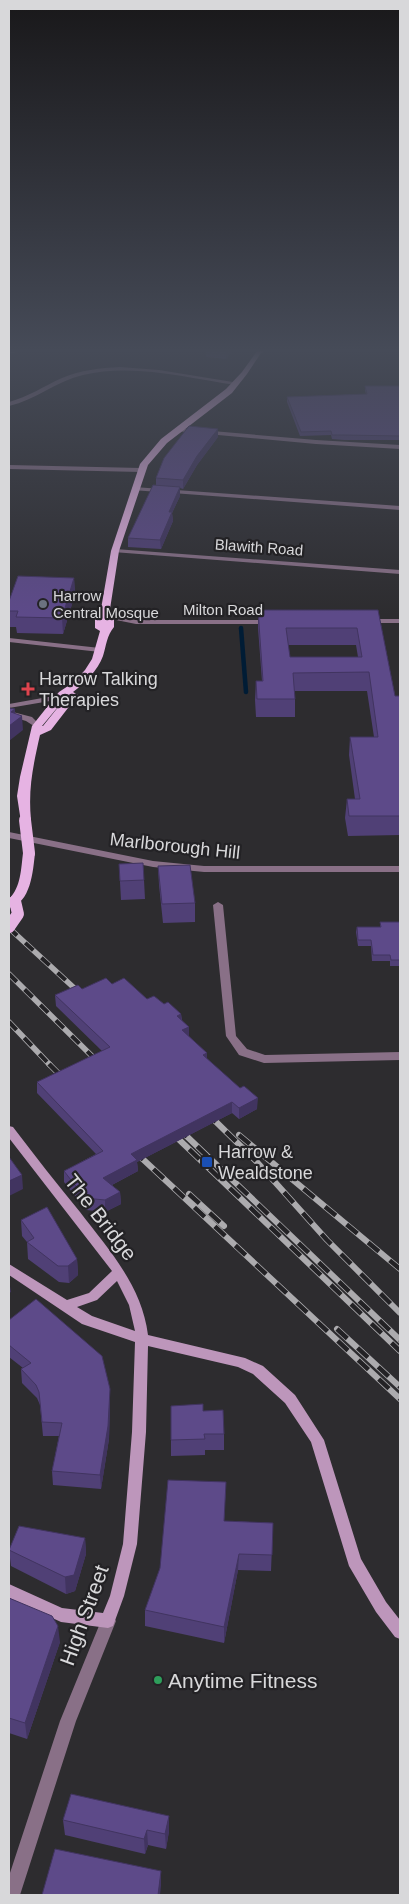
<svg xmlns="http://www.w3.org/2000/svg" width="409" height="1904" font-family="Helvetica,sans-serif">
  <rect width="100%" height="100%" fill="#2d2c2f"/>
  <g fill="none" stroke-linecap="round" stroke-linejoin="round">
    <path stroke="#001c35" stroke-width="4.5" d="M241,628L246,692"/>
    <path fill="#897087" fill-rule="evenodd" d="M20,348H33L9,354V350Z
      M120,367L159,370L239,383L236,385C187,378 133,363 83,375C57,381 35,400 9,406V402C28,397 44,386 62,378C81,370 100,368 120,367Z
      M177,428L316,440L400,445V449L316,444L175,431L174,430Z
      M9,465L141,468L144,470L141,472L9,469Z
      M134,487L400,506V510L132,490V488Z
      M115,549L400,570V574L113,552L112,551Z
      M106,614L136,620H272L276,622L272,624H136L106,618Z
      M366,619H400V623H366Z
      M9,638L100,648L104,650L100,652L9,642Z
      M63,692L67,694L66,696L50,701L9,708V704L48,697Z
      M9,711L32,717L41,726L37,728L26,721L9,716Z
      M9,832L153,861L204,866H400V872H204L153,867L9,838Z
      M218,902L223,905L236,1036L247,1049L265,1055L400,1052V1060L264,1063L239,1055L226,1036L213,905Z
      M108,1614L113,1616L116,1621L76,1721L20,1895H9V1876L60,1721L103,1616Z"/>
    <path fill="#bd96bb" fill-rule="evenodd" d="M9,1126L13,1127C35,1156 57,1184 80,1212C109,1250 142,1286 148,1335L245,1358L263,1366L295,1395L324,1440L361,1559L386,1602L400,1620V1639L395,1637L376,1612L349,1566L311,1442L285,1403L253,1374L238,1367L148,1346L146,1432L137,1544L124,1596L113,1626L108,1628L61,1622L9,1598V1584L62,1608L103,1613L110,1596L123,1544L132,1432L135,1342L82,1324L9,1275V1264L67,1300L89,1293L112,1271L9,1138ZM117,1281L129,1305L135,1331L92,1316L77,1307L97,1300Z"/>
    <path fill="#e6b3e3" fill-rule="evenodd" d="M262,348H272L261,353L247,374L232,393L167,443L148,465L119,551L110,609L114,613V627C107,635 106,646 103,656C98,670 84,684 73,692L78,695L51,730L40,735C33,766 28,789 31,820L29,822H21L17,796L20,777L32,726L59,692L74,682L85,670L92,659L100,631L95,628V613L101,609L111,551L140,464L161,439L226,389L242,372L257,351ZM67,696L43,726H42Z
      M29,850L35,853C33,871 31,903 9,908V899C21,887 21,869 23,853Z"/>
    <defs>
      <path id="rail-far1" d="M9,928L84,997
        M9,974L101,1065
        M9,1022L50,1065"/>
      <path id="rail" d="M49,1064L67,1082
        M99,1064L102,1066
        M206,1112L256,1161L327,1240L400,1313
        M177,1127L400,1340
        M169,1130L400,1351
        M239,1135L400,1269
        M133,1150L400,1399
        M189,1194L224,1226
        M337,1329L400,1387"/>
    </defs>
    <use href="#rail-far1" stroke="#acabae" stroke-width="5.5"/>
    <use href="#rail" stroke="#acabae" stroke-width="6"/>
    <use href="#rail-far1" stroke="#232225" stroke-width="4" stroke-dasharray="11" stroke-linecap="butt"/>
    <use href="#rail" stroke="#232225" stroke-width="4.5" stroke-dasharray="14" stroke-linecap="butt"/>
    <path stroke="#e6b3e3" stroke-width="12" d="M25,820L29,853
      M9,927L18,914L15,901"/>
  </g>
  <path fill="#504076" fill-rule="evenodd" d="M206,348H236L226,359L206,357Z
    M365,386H400V440H344L332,439L331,435L300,436L287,402V397L366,394L365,391Z
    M218,437L197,465L183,489L180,488V496L172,513L173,521L161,549L128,547V538L156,485V478Z
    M74,578L75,594L63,634L17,633L16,627H9V601Z
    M258,610H378L395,696H400V835L348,836L345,818L347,799H355L349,755L350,737H374L367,691H294L295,699V717H256L255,700L256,681H262L258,628ZM288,645H356L358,657H290Z
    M119,864L144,880L145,899L121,900Z
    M158,866L195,903V922L163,923L159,885Z
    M380,922H400V966H390V961H372L371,946H358L356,932L357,927H380Z
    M112,984L147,999L164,1004L181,1014L182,1020L189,1037L207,1059L257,1109L239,1119L232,1113L137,1162L138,1171L112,1185L120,1192L121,1204L105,1212L86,1210L64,1182V1171L96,1154L37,1093V1082L102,1051L56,1006L55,995Z
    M21,1220L77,1259L78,1275L69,1283L59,1282L28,1259L27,1242L22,1236Z
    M9,1320L110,1403L109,1439L101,1489L53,1485L52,1471L59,1436H43L40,1405L37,1398L22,1383L21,1369L23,1368L9,1357Z
    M171,1406L203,1411L224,1434V1450H205V1455L171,1456Z
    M226,1482L224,1521L273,1523L271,1571L238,1570L224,1643L145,1626V1610Z
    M85,1538L86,1554L75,1591L66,1594L11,1566L9,1550Z
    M9,1598L60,1642L27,1739L9,1733Z
    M63,1820L169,1831L166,1849L148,1845L145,1854L65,1835Z"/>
  <path fill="#413460" d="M226,348H236L226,359Z
    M218,429V437L197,465L183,489V480L197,456Z
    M180,487V496L172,513L173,521L161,549L160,540L169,512Z
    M74,578L75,594L63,634L62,618Z
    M15,709V720L22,716L23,730L9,741V726L11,712Z
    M181,1014L182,1025L177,1016Z
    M189,1027V1038L182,1030Z
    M207,1053V1064L203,1055Z
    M258,1098L257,1109L239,1119V1108Z
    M232,1102V1113L137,1162L138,1171L104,1189L103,1178L131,1154Z
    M22,1175L23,1189L9,1196V1181Z
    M120,1192L121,1204L105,1212V1200Z
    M77,1259L78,1275L69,1283L68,1266Z
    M9,1281L11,1292L9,1293Z
    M110,1389V1403L109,1439L101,1489L100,1475Z
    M85,1538L86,1554L75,1591L66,1594L65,1577Z
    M239,1554L238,1570L224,1643V1627Z
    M58,1626L60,1642L27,1739L25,1723Z
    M169,1816V1831L166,1849L165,1834Z
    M147,1830L148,1845L145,1854L144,1839Z
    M161,1871V1886L160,1895H158Z"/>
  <path fill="#5d4a89" stroke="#413460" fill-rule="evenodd" d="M365,386H400V436L344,435H332L331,431L301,432L287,397L367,394Z
    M189,426L218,429L197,456L183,480L156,478L164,458Z
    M153,485L180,487L169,512H172L160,540L128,538Z
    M18,576L74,578L62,618L16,617L18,611H9V601Z
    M258,610H378L395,696H400V816H349L347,799H360L350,737H378L369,672L293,673L295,699H257L256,681H263ZM286,628H357L362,657H290Z
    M9,708L15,709L11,712L22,716L9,726Z
    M143,863L144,880L120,881L119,864Z
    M190,865L195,903L162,904L158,866Z
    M380,922H400V960H391L390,955H373L371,940H358L357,927H381Z
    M106,978L112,984L124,978L147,999L154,996L164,1004L168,1002L181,1014L177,1016L189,1027L182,1030L207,1053L203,1055L240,1088L244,1086L258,1098L239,1108L232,1102L131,1154L137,1160L103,1178L120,1192L105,1200L85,1198L64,1171L103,1151L37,1082L110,1047L55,995L78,985L82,989Z
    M9,1157L22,1175L9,1181Z
    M47,1207L77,1259L68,1266H58L27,1242L34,1238L21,1220Z
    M36,1299L102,1356L110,1389L108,1426L100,1475L52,1471L62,1423L42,1422L39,1392L36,1385L21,1369L31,1363L9,1345V1320Z
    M203,1404V1411L223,1410L224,1434H204L205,1439L171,1440V1406Z
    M168,1480L226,1482L224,1521L273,1523L272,1555L239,1554L224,1627L145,1610L160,1568Z
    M19,1526L85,1538L74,1575L65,1577L9,1550Z
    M9,1598L52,1616L58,1626L25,1723L9,1718Z
    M71,1794L169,1816L165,1834L147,1830L144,1839L63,1820Z
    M55,1849L161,1871L158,1895H42Z"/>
  <linearGradient id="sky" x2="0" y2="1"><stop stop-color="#19181a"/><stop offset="0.57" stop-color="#464b58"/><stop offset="1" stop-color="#464b58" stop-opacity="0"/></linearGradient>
  <rect width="409" height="615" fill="url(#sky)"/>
  <circle fill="#6b7280" stroke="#232225" stroke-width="2" cx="43" cy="604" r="5"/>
  <path fill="#e0444e" stroke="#232225" stroke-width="2" d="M25.5 681.5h5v5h5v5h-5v5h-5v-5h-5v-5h5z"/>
  <rect fill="#1a4fb4" stroke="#232225" stroke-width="2" x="201" y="1156" width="12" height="12" rx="2.5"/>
  <circle fill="#2e9e5b" stroke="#232225" stroke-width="2" cx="158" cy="1680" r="5"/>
  <g text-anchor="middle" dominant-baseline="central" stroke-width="4.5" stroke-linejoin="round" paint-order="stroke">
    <g font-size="15" fill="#d8d8da" stroke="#232225">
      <text transform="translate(259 547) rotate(4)">Blawith Road</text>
      <text x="223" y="609">Milton Road</text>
    </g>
    <g font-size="15" fill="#d8d8da" stroke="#232225" text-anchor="start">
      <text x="53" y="595">Harrow<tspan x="53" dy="17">Central Mosque</tspan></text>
    </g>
    <g font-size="18" fill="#d8d8da" stroke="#232225" text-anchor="start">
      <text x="39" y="679">Harrow Talking<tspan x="39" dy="21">Therapies</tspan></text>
      <text x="218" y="1152">Harrow &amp;<tspan x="218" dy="21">Wealdstone</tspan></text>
    </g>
    <g font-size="18" fill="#d8d8da" stroke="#232225">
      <text transform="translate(175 846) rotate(6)">Marlborough Hill</text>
    </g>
    <g font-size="21" fill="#d8d8da" stroke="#232225">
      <text transform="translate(101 1217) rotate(52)">The Bridge</text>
      <text transform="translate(84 1615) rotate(-70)">High Street</text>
    </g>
    <g font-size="21" fill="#d8d8da" stroke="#232225" text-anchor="start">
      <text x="168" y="1680">Anytime Fitness</text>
    </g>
  </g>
  <rect width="409" height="1904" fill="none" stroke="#d8d8da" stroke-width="20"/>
</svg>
